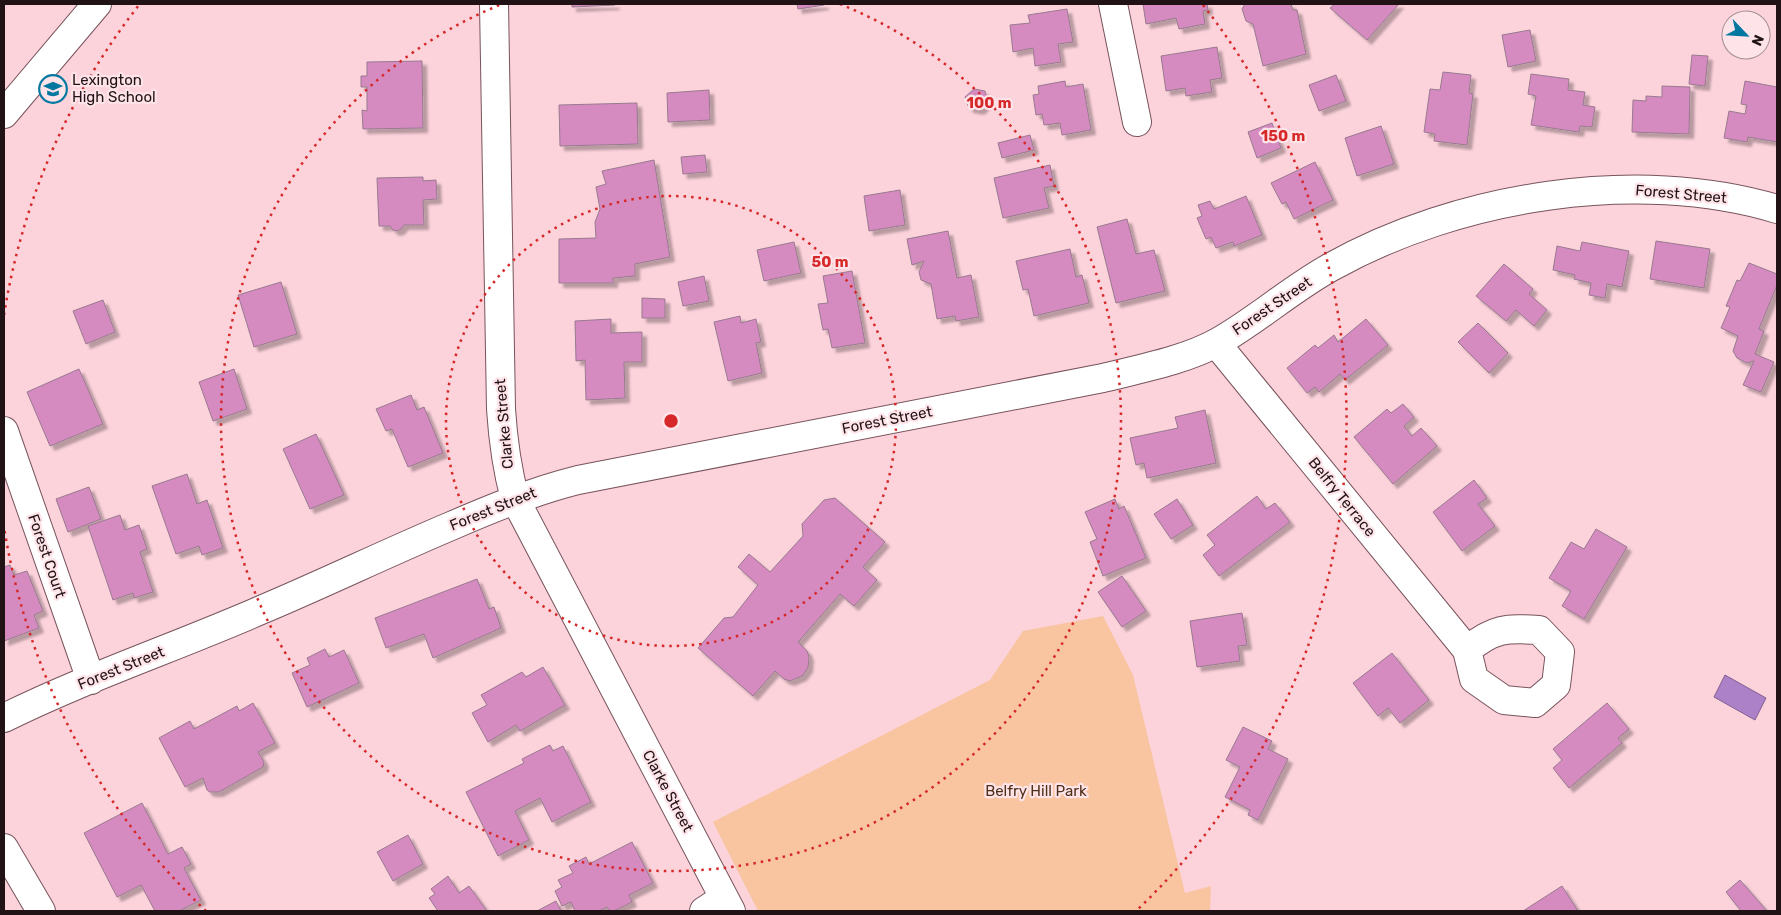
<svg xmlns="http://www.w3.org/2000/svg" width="1781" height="915" font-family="Rubik,sans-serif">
  <defs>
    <filter id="shadow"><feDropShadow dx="4.5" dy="4.5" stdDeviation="1" flood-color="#0004"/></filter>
  </defs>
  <rect width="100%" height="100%" fill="#fcd2db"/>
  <path fill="#f8c5a0" d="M1103,616L1133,675L1185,893L1211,886L1210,911H758L713,822L990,680L1023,631Z"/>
  <path fill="#ac81c8" stroke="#826092" d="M1725,675L1766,698L1755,720L1714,697Z"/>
  <path fill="#d58bc0" stroke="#987a8f" filter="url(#shadow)" d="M572,4H615V5L572,7Z
    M797,4H824V5L798,9Z
    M1143,4H1207L1208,10L1203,11L1205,24L1179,29L1176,18L1146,24Z
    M1245,4H1291L1293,10H1297L1306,54L1263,66L1253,24L1246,21L1242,9Z
    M1335,4H1399L1367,40L1330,8Z
    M1067,9L1073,42L1058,44L1061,62L1035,66L1033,48L1013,52L1010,25L1030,23L1028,15Z
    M1530,30L1536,61L1508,67L1502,35Z
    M1217,47L1222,78L1210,80L1212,92L1186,96L1185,88L1166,91L1161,56Z
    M1692,55L1708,56L1705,86L1689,84Z
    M422,61L423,128L363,129L362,110L367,111V87H361V76H367V62Z
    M1443,72L1471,75L1469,93L1473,94L1467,145L1434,141L1435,134L1424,132L1430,89L1440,90Z
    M1531,74L1569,79L1568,90L1585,92L1583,105L1595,107L1592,127L1580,126L1579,132L1531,125L1536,96L1528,94Z
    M1336,75L1346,101L1319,111L1309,85Z
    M1065,81L1066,87L1083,84L1091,130L1062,135L1060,123L1044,125L1042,114L1036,115L1033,95L1039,94L1038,86Z
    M1745,81L1777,87V142L1748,137L1747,142L1724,138L1729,111L1745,114L1747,105L1741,104Z
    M1662,86L1690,87L1689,134L1632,132L1633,100L1646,101V96L1662,97Z
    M974,89L985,91L988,102L980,110L969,108L965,97Z
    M709,90L710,120L668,122L667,93Z
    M637,103L638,144L560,146L559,105Z
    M1272,123L1281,148L1257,158L1248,132Z
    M1381,126L1394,164L1357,176L1345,138Z
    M1030,135L1034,150L1002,158L998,143Z
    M705,155L707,172L683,174L681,157Z
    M654,160L670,257L635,264V276L613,278V283H559V239L596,238L595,222L600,209L596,187L606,184L602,171Z
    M1315,162L1333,200L1294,219L1286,202L1282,204L1271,183Z
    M1050,165L1054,186L1044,188L1049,208L1003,218L994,178Z
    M423,177V181L436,180L437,199L423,200L424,225H404L401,229L397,231L393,230L390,226H379L377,178Z
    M900,190L905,225L869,231L864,196Z
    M1246,196L1262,235L1234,246L1233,242L1216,248L1211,237L1206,239L1197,218L1202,216L1198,205L1210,201L1214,209Z
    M1127,219L1136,254L1154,250L1165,291L1116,303L1097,227Z
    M948,231L957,278L971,275L979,317L956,321L955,316L937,319L931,284L921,280L919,272L924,261L912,265L907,239Z
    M1656,241L1710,249L1704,288L1650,279Z
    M794,242L801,273L764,281L757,250Z
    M1582,242L1629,251L1622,287L1607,284L1605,298L1589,295L1591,283L1574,279L1575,275L1553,270L1557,246L1580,251Z
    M1070,249L1076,277L1082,275L1089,303L1034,316L1028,289L1023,290L1016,261Z
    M1749,263L1777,274V285L1759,329L1764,331L1755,354L1774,362L1761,392L1743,385L1754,361L1747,363L1737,358L1733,351L1738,336L1721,328L1730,307L1726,306L1737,280L1740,281Z
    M1504,264L1533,289L1529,294L1547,310L1534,326L1516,310L1506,321L1476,296Z
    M852,271L865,343L832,348L828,329L823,330L818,304L828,303L823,276Z
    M704,276L709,301L683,306L678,282Z
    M281,282L297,334L254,347L238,295Z
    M642,298L665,299V318H642Z
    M103,300L115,332L86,344L73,311Z
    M740,316L741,323L756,319L761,342L756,343L762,373L728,381L714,322Z
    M611,319V333L642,332V362H624L625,398L586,400L585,360L576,361L575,321Z
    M1366,319L1388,345L1345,380L1340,374L1319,392L1315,387L1307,393L1287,368L1315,345L1318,348L1334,335L1338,342Z
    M1478,323L1508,353L1489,373L1458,342Z
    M79,369L103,424L50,446L27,392Z
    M234,369L247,409L213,421L199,382Z
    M411,395L417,410L424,407L443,453L408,467L392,429L386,431L376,409Z
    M1403,404L1414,417L1404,426L1412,436L1421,428L1437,446L1393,484L1354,437L1387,409L1391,413Z
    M1205,410L1216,463L1147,478L1144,463L1136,465L1130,438L1178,428L1175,417Z
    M316,434L344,495L310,509L283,449Z
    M187,474L197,504L207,500L223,548L202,555L199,546L176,554L152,486Z
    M1474,480L1487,498L1478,504L1495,526L1462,551L1433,512Z
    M89,487L101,519L68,532L56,499Z
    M1257,496L1266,509L1275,503L1290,522L1219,576L1203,555L1215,545L1207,535Z
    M835,498L885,542L863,567L877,580L854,606L840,594L798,642L807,651L809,657L808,668L802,676L790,681L784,679L775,671L753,696L698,648L724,618L733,617L758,585L738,567L749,554L770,572L803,536L802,524L824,500Z
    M1115,499L1119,509L1124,506L1146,558L1103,576L1090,542L1097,539L1085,512Z
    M1177,499L1193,525L1171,539L1154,514Z
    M120,515L125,530L139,525L147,549L140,552L153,592L134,598L133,593L113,600L88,526Z
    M1596,529L1627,547L1584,619L1562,606L1571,591L1549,578L1571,542L1584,549Z
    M10,565L14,575L27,571L43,611L34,615L39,628L4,641V567Z
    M1122,576L1146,611L1122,627L1098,592Z
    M477,579L489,609L494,607L501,628L433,658L424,634L386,648L375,618Z
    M1242,613L1247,645L1238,646L1240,661L1197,667L1190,621Z
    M325,649L329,657L344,650L359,683L307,707L292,673L310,665L307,658Z
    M1392,653L1429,700L1400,723L1388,708L1378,716L1353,683Z
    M543,667L565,705L520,731L516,725L488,742L472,713L487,705L481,695L522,672L526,677Z
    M253,703L275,743L258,752L264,762L263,767L219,792H210L207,790L203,778L185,787L159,738L190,721L194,729L237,706L239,711Z
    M1607,703L1629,729L1618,738L1622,743L1569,788L1553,768L1562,760L1553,749Z
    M1243,727L1272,741L1268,749L1288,759L1258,820L1248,815L1250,810L1225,797L1240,767L1226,760Z
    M550,745L553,751L563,746L591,802L552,822L540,798L515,811L529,840L498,856L466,792L524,763L522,759Z
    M142,803L168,854L182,847L191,864L184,868L201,900L179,911H155L141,885L117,897L84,833Z
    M408,835L423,864L393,881L377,852Z
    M632,842L653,883L629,895L632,902L614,911H610L607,907L599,911H575L571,902L562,906L555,891L562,887L558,880L573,873L569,866L586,857L589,864Z
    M448,876L459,893L469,886L487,911H438L429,898L435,894L431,889Z
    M1740,880L1767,911H1741L1726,892Z
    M1562,886L1578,911H1523Z
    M556,901L561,911H537Z"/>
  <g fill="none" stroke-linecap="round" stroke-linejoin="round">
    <defs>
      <path id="minor" d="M494,4L501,409C503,440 507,469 515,499L731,911
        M1113,4L1137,122
        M4,114L97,4
        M1216,343L1467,650C1494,628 1506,628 1539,630L1560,652L1556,685L1535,703L1504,700L1474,679L1467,650
        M4,431L91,680
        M4,718C87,677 176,647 261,610C325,583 387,553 451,526C493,508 534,491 578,480L1103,378C1139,369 1186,360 1218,342C1257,320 1291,289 1331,267C1458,196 1637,167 1777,209
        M4,848L41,911
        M704,911L724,898"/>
    </defs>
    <use href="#minor" stroke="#77545c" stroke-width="30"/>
    <use href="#minor" stroke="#fff" stroke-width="28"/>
  </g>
  <g fill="none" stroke="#d62828" stroke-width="2.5" stroke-dasharray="2.5 5">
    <circle cx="671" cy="421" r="225"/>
    <path d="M840 4A450 450 0 1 1 502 4"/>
    <path d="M206 911A675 675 0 0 1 4 527M4 315A675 675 0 0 1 139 5M1203 5A675 675 0 0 1 1136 911"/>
  </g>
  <defs>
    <symbol id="school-ring" viewBox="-11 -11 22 22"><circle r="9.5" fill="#fee4e9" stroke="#0277a0" stroke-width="1.5"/><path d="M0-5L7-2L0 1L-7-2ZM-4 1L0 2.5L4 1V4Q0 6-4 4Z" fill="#0277a0"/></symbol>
  </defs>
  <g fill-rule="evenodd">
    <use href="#school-ring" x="37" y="73" width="32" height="32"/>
  </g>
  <g text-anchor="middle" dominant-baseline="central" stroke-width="4.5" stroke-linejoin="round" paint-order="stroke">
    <g font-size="15" fill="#201215" stroke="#fee4e9" text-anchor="start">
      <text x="72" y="80">Lexington<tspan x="72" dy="17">High School</tspan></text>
    </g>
    <g font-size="15" fill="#201215" stroke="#fee4e9">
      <text transform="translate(1681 194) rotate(5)">Forest Street</text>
      <text transform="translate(1272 306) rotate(-34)">Forest Street</text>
      <text transform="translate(887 420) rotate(-11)">Forest Street</text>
      <text transform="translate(504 424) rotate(-95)">Clarke Street</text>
      <text transform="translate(1342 497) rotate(51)">Belfry Terrace</text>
      <text transform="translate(493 509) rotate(-22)">Forest Street</text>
      <text transform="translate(47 556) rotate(71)">Forest Court</text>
      <text transform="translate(121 668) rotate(-22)">Forest Street</text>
      <text transform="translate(668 791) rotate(62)">Clarke Street</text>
    </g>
    <g font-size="15" fill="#4e3018" stroke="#fee4e9">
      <text x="1036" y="791">Belfry Hill Park</text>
    </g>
  </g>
  <circle cx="671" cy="421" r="8" fill="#d62828" stroke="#fee4e9" stroke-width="2.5"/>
  <g font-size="15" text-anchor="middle" font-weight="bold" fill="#d62828" stroke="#fee4e9" stroke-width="4.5" stroke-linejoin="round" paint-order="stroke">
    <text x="989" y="108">100 m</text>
    <text x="1283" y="141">150 m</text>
    <text x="830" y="267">50 m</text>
  </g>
  <rect width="1781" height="915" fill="none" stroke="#201215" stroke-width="10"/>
  <g transform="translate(1746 35) rotate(115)"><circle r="24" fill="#fee4e9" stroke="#a59094"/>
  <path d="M0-4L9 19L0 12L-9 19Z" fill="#0277a0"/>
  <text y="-8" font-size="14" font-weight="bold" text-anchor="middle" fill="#201215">N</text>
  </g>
</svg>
